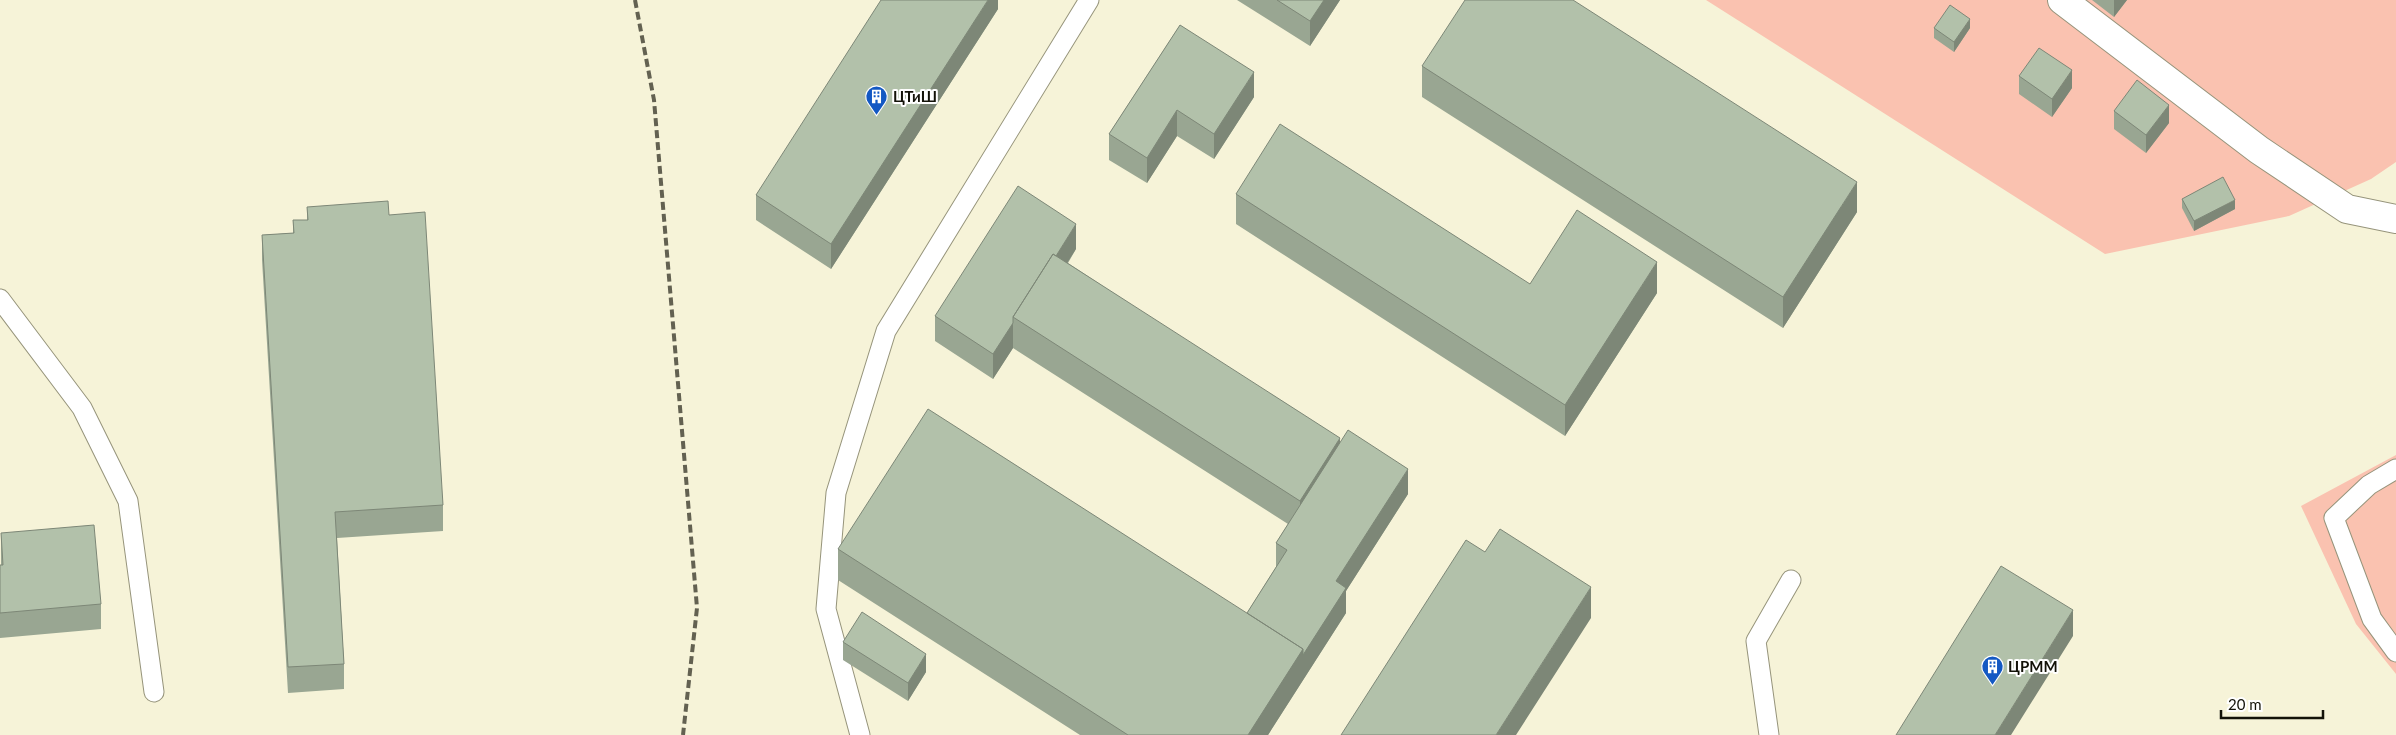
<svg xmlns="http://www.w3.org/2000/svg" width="2396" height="735" font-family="Lato,sans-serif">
  <rect width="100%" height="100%" fill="#f6f3d8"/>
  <path fill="#fac2b0" d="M1706,0H2396V162L2371,179L2289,216L2105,254Z
    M2396,455V674L2356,624L2301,506Z"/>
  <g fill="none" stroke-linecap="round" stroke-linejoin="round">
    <defs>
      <path id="lane" d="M0,299L82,408L128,501L154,692
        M2396,469L2369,485L2334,518L2372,619L2396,652
        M860,735L826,609L836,493L886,331L1089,0
        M1769,735L1756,641L1791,580"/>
      <path id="street" d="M2062,0L2259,150L2347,209L2396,219"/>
    </defs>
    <use href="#lane" stroke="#96947b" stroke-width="21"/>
    <use href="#street" stroke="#96947b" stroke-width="30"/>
    <use href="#lane" stroke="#fff" stroke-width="19"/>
    <use href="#street" stroke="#fff" stroke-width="28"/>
    <path stroke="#636151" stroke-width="4" stroke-dasharray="8 4" stroke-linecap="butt" d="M635,0L654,100L697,608L683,735"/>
  </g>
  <path fill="#99a692" d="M998,0V9L831,269L756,220V195Z
    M1237,0H1340L1310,46Z
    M2092,0H2127L2114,17Z
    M1180,25L1254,97L1214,159L1177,136L1147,183L1109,160V134Z
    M1934,28H1970L1954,52L1934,38Z
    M1422,66L1857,212L1783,328L1422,97Z
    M2019,76L2072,88L2052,117L2019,94Z
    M2114,111L2169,123L2146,153L2114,129Z
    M1236,194L1530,284L1657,293L1565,436L1236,224Z
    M2182,199L2235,209L2194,231L2182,208Z
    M307,207L389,215L443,505V531L337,538L344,664V689L288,693L262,260V235L293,233V220H307Z
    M1076,249L1068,263L1340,443L1408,494L1346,591V613L1268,735H1080L838,580V549L1247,613L1276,567V543L1288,524L1013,348L993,379L935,341V316Z
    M1,533L101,604V629L0,638V565H1Z
    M843,642L926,672L908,701L843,660Z"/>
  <path fill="#7d8777" d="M988,0H998V9L831,269V244Z
    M1324,0H1340L1310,46V21Z
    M2114,0H2127L2114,17Z
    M1970,19V28L1954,52V42Z
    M2072,70V88L2052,117V99Z
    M1254,72V97L1214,159V134Z
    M2169,105V123L2146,153V135Z
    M1177,110V136L1147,183V158Z
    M1857,182V212L1783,328V297Z
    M2235,200V209L2194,231V221Z
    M1076,224V249L1027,326L1016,319Z
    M1657,262V293L1565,436V405Z
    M1013,323V348L993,379V354Z
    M1340,438V469L1300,532V501Z
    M1408,469V494L1346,591V613L1268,735H1248L1336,581Z
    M1591,587V618L1516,735H1496Z
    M2073,610V636L2011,735H1995Z
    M926,654V672L908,701V683Z"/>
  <path fill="#b2c1aa" stroke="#7d8777" d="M881,0H988L831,244L756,195Z
    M1277,0H1324L1310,21Z
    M1465,0H1573L1857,182L1783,297L1422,66Z
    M1950,5L1970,19L1954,42L1934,28Z
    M1180,25L1254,72L1214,134L1177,110L1147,158L1109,134Z
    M2039,48L2072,70L2052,99L2019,76Z
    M2137,80L2169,105L2146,135L2114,111Z
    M1280,124L1530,284L1577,210L1657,262L1565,405L1236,194Z
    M2223,177L2235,200L2194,221L2182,199Z
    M1018,186L1076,224L1056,256L1053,254L1013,317V323L993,354L935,316Z
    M388,201L389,215L425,212L443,505L335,512L344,664L288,667L262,235L294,233L293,220H308L307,207Z
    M1053,254L1340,438L1300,501L1013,317Z
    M928,409L1303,649L1248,735H1128L838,549Z
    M1348,430L1408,469L1336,581L1346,588L1303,655V649L1247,613L1287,550L1276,543Z
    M94,525L101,604L0,613V565H3L1,533Z
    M1500,529L1591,587L1496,735H1341L1466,540L1485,552Z
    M2001,566L2073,610L1995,735H1896Z
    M862,612L926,654L908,683L843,642Z"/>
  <defs>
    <symbol id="building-pin" viewBox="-11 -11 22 30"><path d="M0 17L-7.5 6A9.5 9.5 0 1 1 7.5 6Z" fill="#1358c3" stroke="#fff"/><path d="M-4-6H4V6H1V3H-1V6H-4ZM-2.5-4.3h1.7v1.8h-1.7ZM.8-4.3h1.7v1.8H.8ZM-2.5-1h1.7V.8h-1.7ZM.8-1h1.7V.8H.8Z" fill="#fff"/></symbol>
  </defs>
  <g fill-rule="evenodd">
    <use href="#building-pin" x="864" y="84" width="25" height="34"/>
    <use href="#building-pin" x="1980" y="654" width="25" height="34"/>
  </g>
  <g text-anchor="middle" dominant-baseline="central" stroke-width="4" stroke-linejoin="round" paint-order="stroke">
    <g font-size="15" font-weight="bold" fill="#131208" stroke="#fff" text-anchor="start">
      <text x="893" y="96">ЦТиШ</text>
      <text x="2008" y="666">ЦРММ</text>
    </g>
  </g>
  <path d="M2221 710v8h102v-8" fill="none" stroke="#131208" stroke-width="2.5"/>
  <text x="2228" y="710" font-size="15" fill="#131208" stroke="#ffffff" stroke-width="4" paint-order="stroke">20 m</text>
</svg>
